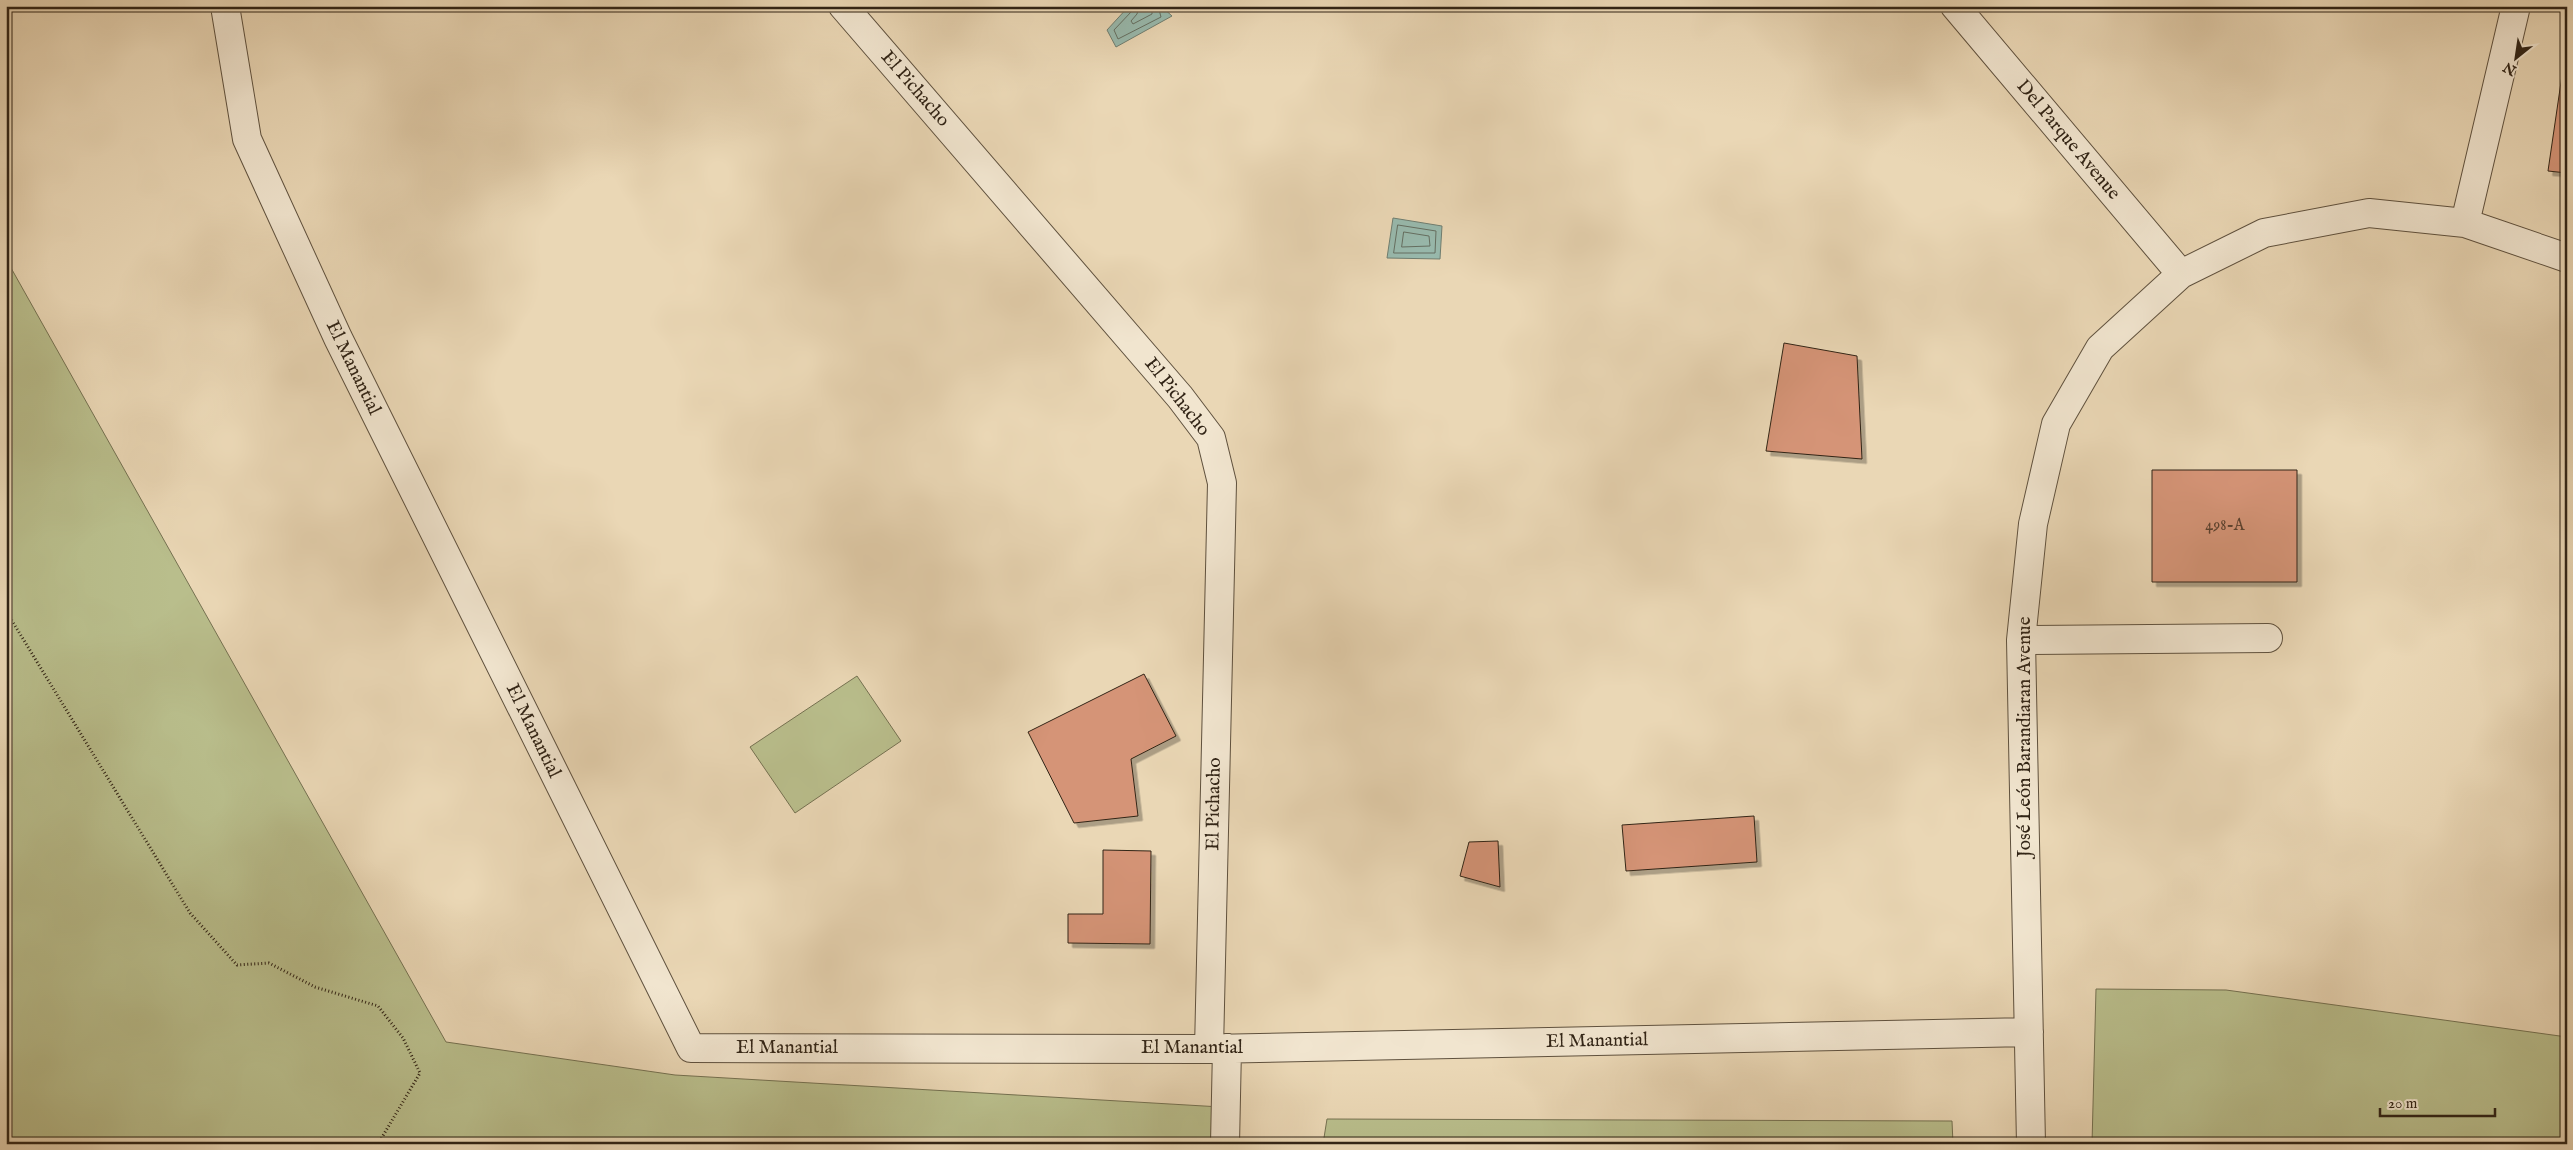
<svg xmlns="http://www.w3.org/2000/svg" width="2573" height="1150" font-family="'IM FELL English',serif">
  <defs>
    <filter id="shadow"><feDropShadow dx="4.5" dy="4.5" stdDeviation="0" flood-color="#0004"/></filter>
  </defs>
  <rect width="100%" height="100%" fill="#ead7b5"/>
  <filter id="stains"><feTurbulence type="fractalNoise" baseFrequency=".004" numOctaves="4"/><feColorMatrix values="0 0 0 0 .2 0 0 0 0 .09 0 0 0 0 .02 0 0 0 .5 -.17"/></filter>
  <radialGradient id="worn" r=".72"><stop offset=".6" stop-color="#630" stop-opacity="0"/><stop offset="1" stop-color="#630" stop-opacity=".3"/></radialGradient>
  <path fill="#b9be8c" stroke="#757151" d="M6,259L446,1042L675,1075L1221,1107L1217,1144H6Z
    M857,676L901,741L795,813L750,747Z
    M2096,989L2226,990L2567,1037V1144H2092Z
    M1327,1119L1952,1121L1953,1144H1323Z"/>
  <path fill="#98baae" stroke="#6f7e71" d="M1129,6H1161L1172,16L1116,47L1107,30Z
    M1393,218L1442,226L1440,259L1387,258Z"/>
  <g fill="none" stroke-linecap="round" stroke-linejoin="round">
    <path stroke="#646f62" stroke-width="1" d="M1132,6L1131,12L1114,30L1118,39L1161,17L1158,6
      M1139,6L1137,14L1131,21L1133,24L1152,14V6
      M1398,225L1436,231L1435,253H1394Z
      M1404,232L1429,236L1430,246L1402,247Z"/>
  </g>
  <path fill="#d59477" stroke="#312416" filter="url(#shadow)" d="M2567,41V173L2548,171Z
    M1784,343L1857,356L1862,459L1766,451Z
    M2152,470H2297V582H2152Z
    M1144,674L1176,736L1131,759L1138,816L1074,823L1028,732Z
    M1754,816L1757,862L1626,871L1622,825Z
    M1498,841L1500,887L1460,876L1469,842Z
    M1103,850L1151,851L1150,944L1068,943V914H1103Z"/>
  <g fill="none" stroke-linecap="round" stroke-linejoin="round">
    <defs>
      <path id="minor" d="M225,6L247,139L338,338L691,1048L1209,1049L2029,1032
        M843,6L1180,397L1211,438L1222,483L1209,1049
        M1955,6L2181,274
        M2465,223L2516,6
        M2021,640L2268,638
        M1225,1144L1227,1048
        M2031,1144L2021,640L2033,524L2056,424L2100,348L2181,274L2264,233L2369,213L2465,223L2567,258"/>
    </defs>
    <use href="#minor" stroke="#5f513e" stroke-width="30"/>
    <path stroke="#312416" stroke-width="3" stroke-dasharray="1 2.5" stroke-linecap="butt" d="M6,611L190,913L237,965L269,963L315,987L378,1006L403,1038L420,1073L378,1144"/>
    <use href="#minor" stroke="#f1e5cf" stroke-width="28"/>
  </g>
  <g text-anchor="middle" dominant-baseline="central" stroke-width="4" stroke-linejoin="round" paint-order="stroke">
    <g font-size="16" fill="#5a402e">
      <text x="2225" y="526">498-A</text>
    </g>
    <g font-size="19" fill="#312416" stroke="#f1e5cf">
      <text transform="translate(915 89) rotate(49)">El Pichacho</text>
      <text transform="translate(2068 140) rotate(50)">Del Parque Avenue</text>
      <text transform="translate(353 368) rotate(64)">El Manantial</text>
      <text transform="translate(1177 397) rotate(52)">El Pichacho</text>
      <text transform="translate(533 731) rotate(64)">El Manantial</text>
      <text transform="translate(2025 737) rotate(-90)">José León Barandiaran Avenue</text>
      <text transform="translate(1214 804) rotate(-89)">El Pichacho</text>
      <text transform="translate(1597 1041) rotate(-1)">El Manantial</text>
      <text x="787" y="1048">El Manantial</text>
      <text x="1192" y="1048">El Manantial</text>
    </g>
  </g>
  <rect width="2573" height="1150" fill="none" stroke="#ead7b5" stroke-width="25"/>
  <rect x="8" y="8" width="2558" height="1135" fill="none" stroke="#312416" stroke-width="2.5"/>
  <rect x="12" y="12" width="2548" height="1125" fill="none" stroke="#312416"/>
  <g transform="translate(2516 58) rotate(210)" stroke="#f1e5cf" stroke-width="4" paint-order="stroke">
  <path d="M0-4L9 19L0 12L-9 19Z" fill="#312416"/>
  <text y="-8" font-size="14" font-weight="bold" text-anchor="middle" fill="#312416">N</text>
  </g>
  <path d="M2380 1108v8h115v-8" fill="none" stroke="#312416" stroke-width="2.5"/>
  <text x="2388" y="1108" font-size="15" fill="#312416" stroke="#f1e5cf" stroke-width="4" paint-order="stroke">20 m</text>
  <rect width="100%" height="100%" filter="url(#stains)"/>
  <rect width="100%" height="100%" fill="url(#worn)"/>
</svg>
